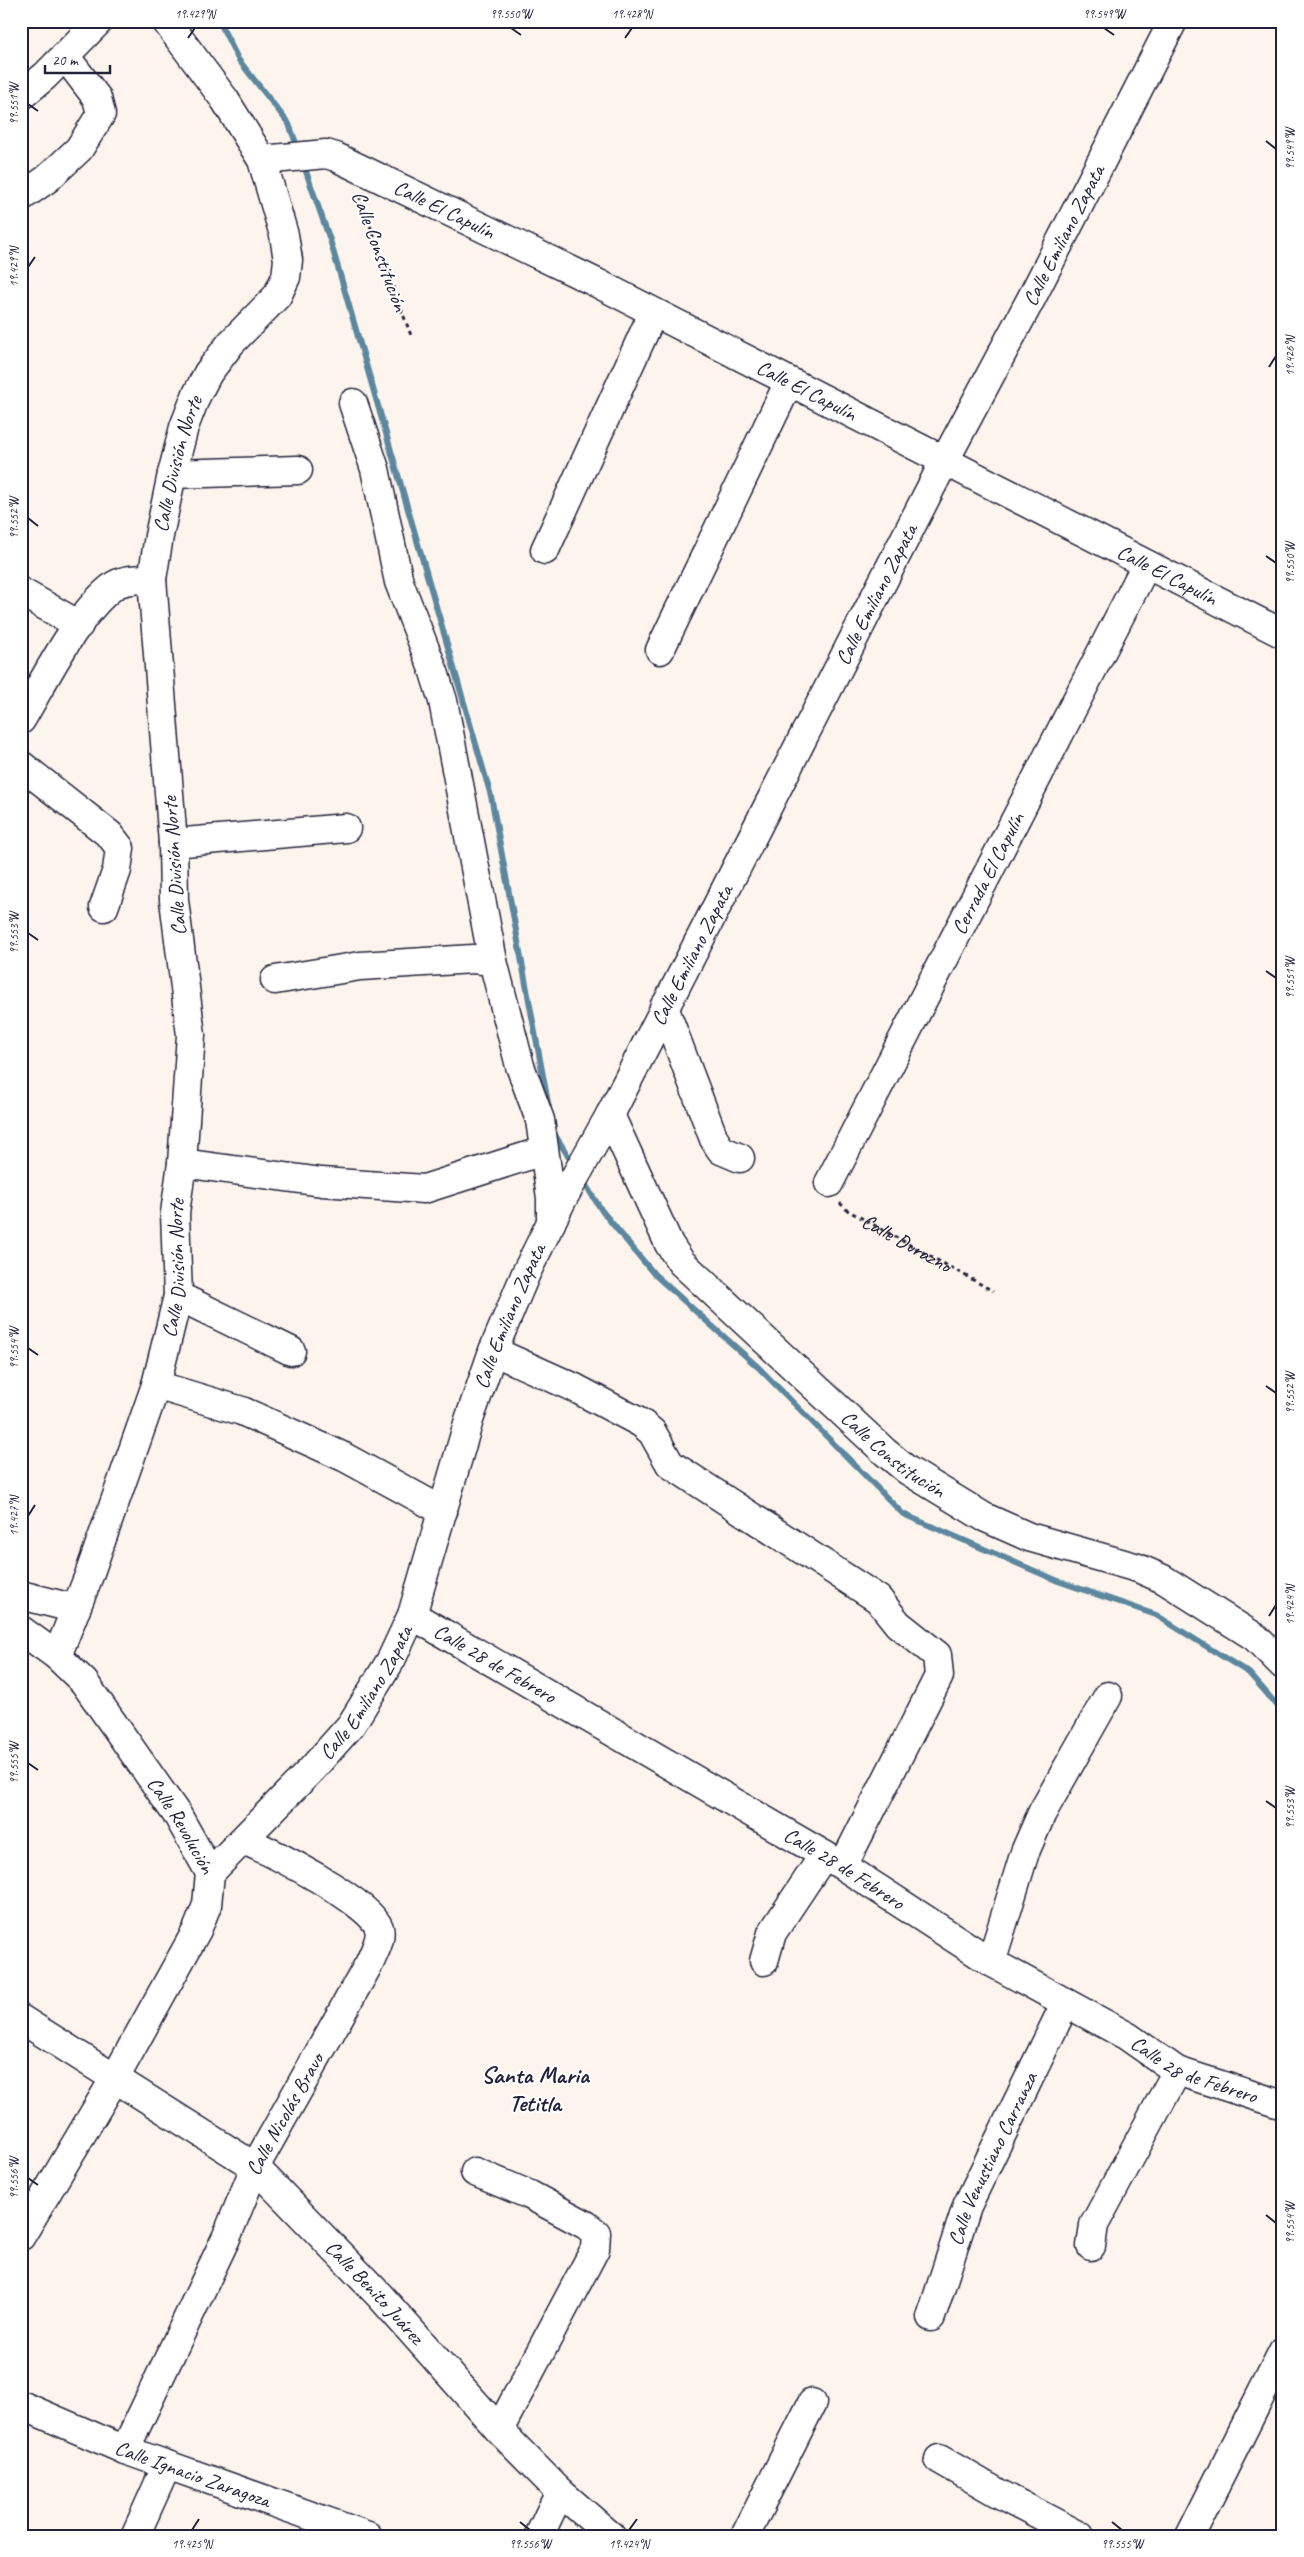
<svg xmlns="http://www.w3.org/2000/svg" width="1304" height="2557" font-family="Caveat,sans-serif">
  <rect width="100%" height="100%" fill="#fdf5ed"/>
  <filter id="ink" filterUnits="userSpaceOnUse"><feTurbulence type="fractalNoise" baseFrequency=".02" numOctaves="2"/><feDisplacementMap in="SourceGraphic" scale="10" xChannelSelector="R" yChannelSelector="G"/><feConvolveMatrix kernelMatrix="1 2 1 2 8 2 1 2 1" color-interpolation-filters="sRGB"/></filter>
  <g filter="url(#ink)">
    <g fill="none" stroke-linecap="round" stroke-linejoin="round">
      <path stroke="#5b879f" stroke-width="6" d="M219,21L238,59L289,124L299,151
        M303,163L330,240L491,796L549,1108
        M552,1130L573,1164
        M582,1179L602,1211L654,1274L759,1368L903,1514L1058,1581L1156,1615L1249,1673L1283,1712"/>
      <defs>
        <g id="minor">
          <path d="M21,96L45,76L99,21"/>
          <path id="s2" d="M262,160L326,154L336,157L597,283L1283,634"/>
          <path d="M21,197L47,179L79,149L101,114L97,98L65,56"/>
          <path d="M353,403L375,469L399,582L434,672L443,701L493,961L520,1066L540,1120L551,1198V1223"/>
          <path d="M172,474L298,470"/>
          <path d="M545,550L653,313"/>
          <path d="M21,592L79,625"/>
          <path d="M660,650L789,382"/>
          <path d="M21,720C44,681 78,611 115,585C125,579 141,579 152,579"/>
          <path d="M21,765L110,835L120,848L117,870L104,907"/>
          <path d="M173,843L346,828"/>
          <path d="M275,980L360,966L473,959L493,961"/>
          <path d="M664,1007L714,1139L721,1150L740,1158"/>
          <path id="s3" d="M610,1115L669,1244L681,1262L885,1452L907,1470L984,1517L1029,1537L1138,1568L1163,1579L1255,1637L1283,1665"/>
          <path d="M182,1163L322,1182L424,1189L543,1151"/>
          <path id="s4" d="M829,1183L1146,565"/>
          <path d="M178,1296L291,1351"/>
          <path d="M493,1351L575,1388L641,1423L652,1432L670,1464L878,1599L898,1624L937,1655L939,1676L843,1866"/>
          <path d="M156,1385L242,1411L344,1457L443,1511"/>
          <path d="M21,1595L76,1609"/>
          <path id="s5" d="M412,1615L843,1866L991,1962L1127,2036L1177,2071L1283,2105"/>
          <path id="s6" d="M21,1630L57,1656L84,1682L178,1816L210,1873L207,1905L197,1930L115,2078L21,2236"/>
          <path id="s7" d="M57,1656L88,1578L156,1385L178,1296L175,1213L182,1163L191,1035L174,900L173,843L152,579L159,536L172,474L184,427L196,396L208,373L231,343L277,296L286,277L288,260L284,235L262,160L225,100L166,21"/>
          <path id="s8" d="M210,1873L312,1769L351,1725L391,1660L412,1615L469,1420L493,1351L526,1273L562,1200L610,1115L945,460L1031,299L1173,21"/>
          <path d="M764,1961L772,1933L824,1855"/>
          <path d="M991,1962L1025,1852L1042,1813L1108,1696"/>
          <path id="s9" d="M21,2019L255,2167L380,2296L499,2430L560,2492L611,2536"/>
          <path d="M475,2172L530,2195L586,2225L596,2233L595,2249L499,2430"/>
          <path d="M1091,2246L1094,2225L1177,2071"/>
          <path id="s10" d="M931,2317L967,2206L1065,2004"/>
          <path id="s11" d="M21,2405L125,2450L368,2536"/>
          <path id="s12" d="M125,2450L226,2238L255,2167L370,1962C374,1952 382,1939 379,1928C370,1901 271,1852 244,1840"/>
          <path d="M939,2459L998,2493L1080,2536"/>
          <path d="M135,2536L167,2465"/>
          <path d="M539,2536L560,2492"/>
          <path d="M745,2536L812,2403"/>
          <path d="M1190,2536L1283,2351"/>
        </g>
      </defs>
      <use href="#minor" stroke="#22223b" stroke-width="31"/>
      <g stroke="#22223b" stroke-width="3" stroke-dasharray="4 4" stroke-linecap="butt">
        <path d="M359,196L412,338"/>
        <path id="s1" d="M840,1203L847,1210L993,1291"/>
      </g>
      <use href="#minor" stroke="#fff" stroke-width="28"/>
    </g>
  </g>
  <path fill="none" stroke="#22223b" stroke-width="2" d="M511,28L521,35M1104,28L1114,35M188,38L195,28M625,38L632,28M28,104L38,111M1266,141L1276,149M28,267L35,257M1269,367L1276,356M28,518L38,526M1266,556L1276,563M28,933L38,940M1266,971L1276,978M28,1348L38,1355M1266,1386L1276,1393M28,1516L35,1505M1269,1616L1276,1605M28,1763L38,1770M1266,1801L1276,1808M28,2178L38,2185M1266,2215L1276,2223M520,2522L530,2530M1112,2522L1122,2530M192,2530L199,2519M629,2530L637,2519"/>
  <g text-anchor="middle" dominant-baseline="central" stroke-width="4" stroke-linejoin="round" paint-order="stroke">
    <g font-size="21" fill="#22223b" stroke="#fff">
      <text stroke="none"><textPath href="#s2" startOffset="195">Calle El Capulín</textPath></text>
      <text stroke="none"><textPath href="#s8" startOffset="1860">Calle Emiliano Zapata</textPath></text>
      <text transform="translate(380 251) rotate(70)">Calle Constitución</text>
      <text stroke="none"><textPath href="#s2" startOffset="600">Calle El Capulín</textPath></text>
      <text stroke="none"><textPath href="#s7" startOffset="1218">Calle División Norte</textPath></text>
      <text stroke="none"><textPath href="#s2" startOffset="1005">Calle El Capulín</textPath></text>
      <text stroke="none"><textPath href="#s8" startOffset="1455">Calle Emiliano Zapata</textPath></text>
      <text transform="translate(174 866) rotate(-94)">Calle División Norte</text>
      <text stroke="none"><textPath href="#s4" startOffset="348">Cerrada El Capulín</textPath></text>
      <text stroke="none"><textPath href="#s8" startOffset="1050">Calle Emiliano Zapata</textPath></text>
      <text stroke="none"><textPath href="#s1" startOffset="78">Calle Durazno</textPath></text>
      <text stroke="none"><textPath href="#s7" startOffset="408">Calle División Norte</textPath></text>
      <text stroke="none"><textPath href="#s8" startOffset="645">Calle Emiliano Zapata</textPath></text>
      <text stroke="none"><textPath href="#s3" startOffset="450">Calle Constitución</textPath></text>
      <text stroke="none"><textPath href="#s5" startOffset="96">Calle 28 de Febrero</textPath></text>
      <text stroke="none"><textPath href="#s8" startOffset="240">Calle Emiliano Zapata</textPath></text>
      <text stroke="none"><textPath href="#s6" startOffset="255">Calle Revolución</textPath></text>
      <text stroke="none"><textPath href="#s5" startOffset="501">Calle 28 de Febrero</textPath></text>
      <text stroke="none"><textPath href="#s5" startOffset="906">Calle 28 de Febrero</textPath></text>
      <text stroke="none"><textPath href="#s12" startOffset="372">Calle Nicolás Bravo</textPath></text>
      <text stroke="none"><textPath href="#s10" startOffset="170">Calle Venustiano Carranza</textPath></text>
      <text stroke="none"><textPath href="#s9" startOffset="450">Calle Benito Juárez</textPath></text>
      <text stroke="none"><textPath href="#s11" startOffset="185">Calle Ignacio Zaragoza</textPath></text>
    </g>
    <g font-size="24" font-weight="bold" fill="#22223b" stroke="#fff">
      <text x="535" y="2075">Santa Maria<tspan x="535" dy="28">Tetitla</tspan></text>
    </g>
  </g>
  <rect width="1304" height="2557" fill="none" stroke="#fff" stroke-width="55"/>
  <path d="M45 65v8h65v-8" fill="none" stroke="#22223b" stroke-width="2.5"/>
  <text x="52" y="65" font-size="15" fill="#22223b" stroke="#ffffff" stroke-width="4" paint-order="stroke">20 m</text>
  <rect x="28" y="28" width="1248" height="2502" fill="none" stroke="#22223b" stroke-width="2"/>
  <g font-size="12" text-anchor="middle" fill="#22223b">
    <text x="195" y="18">19.429°N</text>
    <text x="511" y="18">99.550°W</text>
    <text x="632" y="18">19.428°N</text>
    <text x="1104" y="18">99.549°W</text>
    <text transform="translate(14 104) rotate(-90)" y="4">99.551°W</text>
    <text transform="translate(1290 149) rotate(-90)" y="4">99.549°W</text>
    <text transform="translate(14 267) rotate(-90)" y="4">19.429°N</text>
    <text transform="translate(1290 356) rotate(-90)" y="4">19.426°N</text>
    <text transform="translate(14 518) rotate(-90)" y="4">99.552°W</text>
    <text transform="translate(1290 563) rotate(-90)" y="4">99.550°W</text>
    <text transform="translate(14 933) rotate(-90)" y="4">99.553°W</text>
    <text transform="translate(1290 978) rotate(-90)" y="4">99.551°W</text>
    <text transform="translate(14 1348) rotate(-90)" y="4">99.554°W</text>
    <text transform="translate(1290 1393) rotate(-90)" y="4">99.552°W</text>
    <text transform="translate(14 1516) rotate(-90)" y="4">19.427°N</text>
    <text transform="translate(1290 1605) rotate(-90)" y="4">19.424°N</text>
    <text transform="translate(14 1763) rotate(-90)" y="4">99.555°W</text>
    <text transform="translate(1290 1808) rotate(-90)" y="4">99.553°W</text>
    <text transform="translate(14 2178) rotate(-90)" y="4">99.556°W</text>
    <text transform="translate(1290 2223) rotate(-90)" y="4">99.554°W</text>
    <text x="192" y="2548">19.425°N</text>
    <text x="530" y="2548">99.556°W</text>
    <text x="629" y="2548">19.424°N</text>
    <text x="1122" y="2548">99.555°W</text>
  </g>
</svg>
